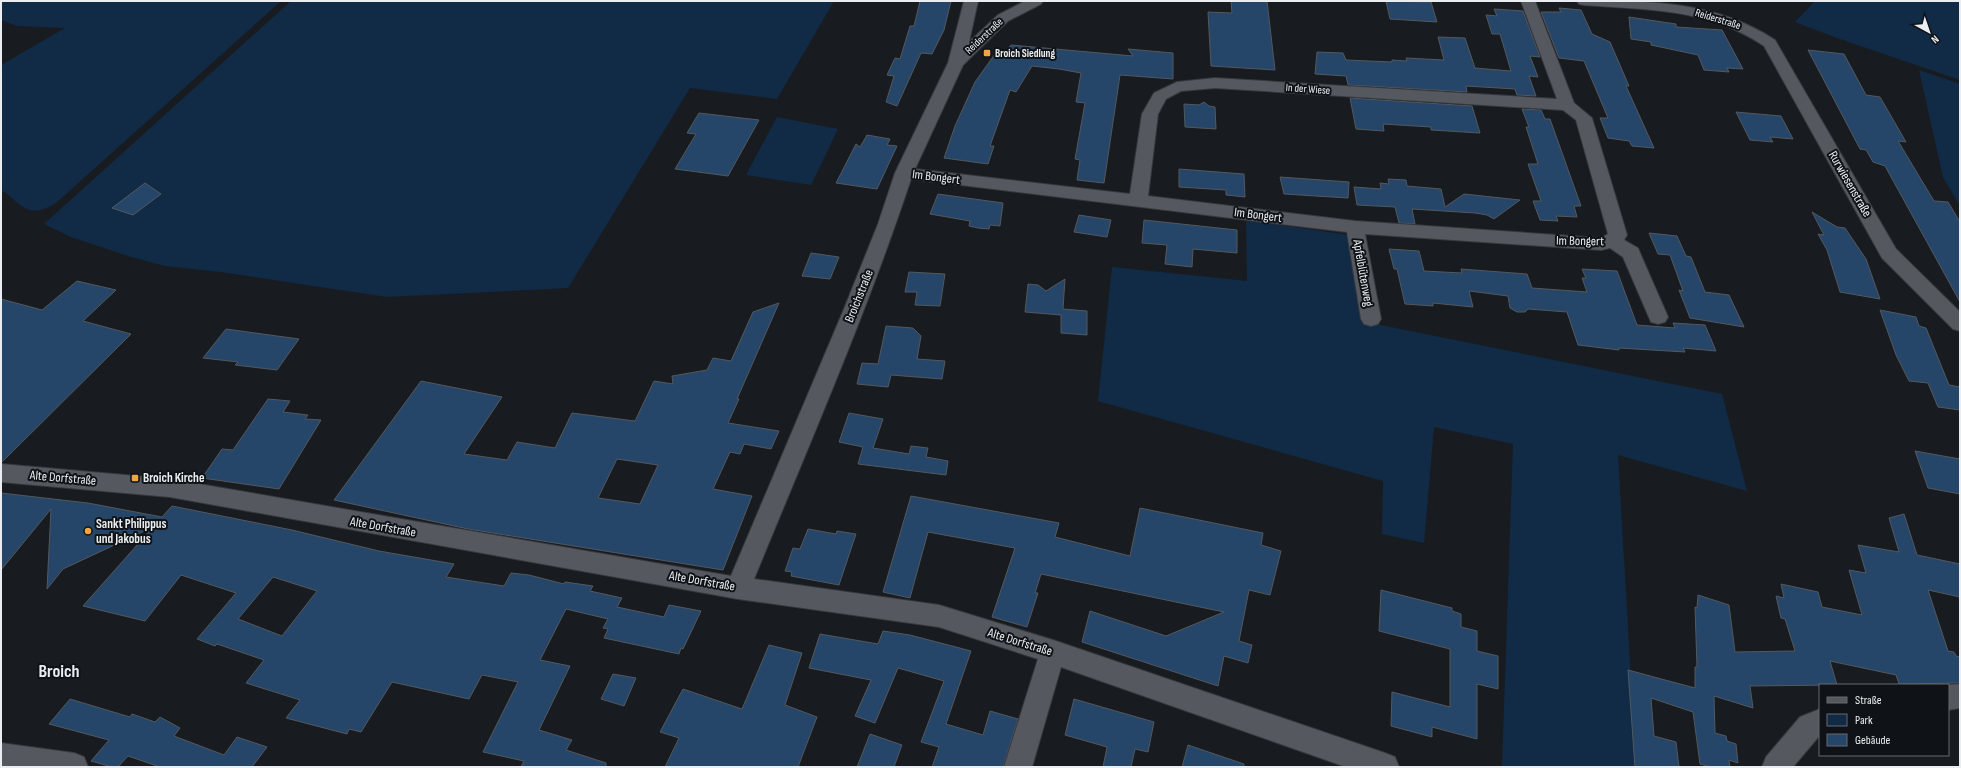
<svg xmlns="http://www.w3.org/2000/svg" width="1961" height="768" font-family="'Sofia Sans Condensed',sans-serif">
  <rect width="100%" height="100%" fill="#181c20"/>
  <path fill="#112b46" d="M1,1H281L56,203C30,218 25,209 5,192L1,191V65L65,28L17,26L1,20Z
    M291,1H834L777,99L690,88L568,288L387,297L221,272L165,266L131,257L71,237L44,224Z
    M1815,1H1960V80L1837,38L1795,22Z
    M1919,70L1960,84V206L1943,177Z
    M777,117L838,129L811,185L746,175Z
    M1246,220L1348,235L1361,321L1722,394L1747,491L1618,455L1636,767H1502L1513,444L1434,427L1424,543L1382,534L1383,481L1098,401L1112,267L1247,281Z"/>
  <path fill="#264669" stroke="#53585d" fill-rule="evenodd" d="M920,1H951L944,30L932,54L921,53L897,106L886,102L894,76L887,75L895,58L900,59L910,26H914Z
    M1231,1H1267L1275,70L1211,66L1208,12L1232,13Z
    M1386,1L1431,2L1437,22L1390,19Z
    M1559,8L1581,10L1592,34L1610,42L1629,86H1626L1654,148L1632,146L1629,141L1608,138L1600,118H1608L1584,61L1559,58L1541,12H1561Z
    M1494,9L1523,11L1540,57L1530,56L1538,77L1529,76L1536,96L1517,95L1515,89L1466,86L1467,92L1348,85L1346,76L1315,74L1317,52L1343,53L1346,60L1392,62V60L1407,61L1406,58L1444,60L1438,37L1465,38L1475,68L1511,71L1500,34H1492L1486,15L1497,16Z
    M1629,17L1676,24V27L1722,30L1743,69L1727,68L1729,72L1704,70L1698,55L1651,45V42L1631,39Z
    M1011,45L1133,56L1128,49L1173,53V79L1120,75L1104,183L1077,180L1080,160L1075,159L1085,103L1076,102L1081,73L1059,69L1032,66L1016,92L1010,90L990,146H994L988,164L944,158L955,126L975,82L995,54L1002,56Z
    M1808,50L1844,54L1866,95L1880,97L1906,142L1898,141L1934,201L1948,202L1960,222V302L1885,166L1873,162L1866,150L1860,149Z
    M1350,98L1472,106L1480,133L1431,130V127L1383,124L1384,131L1356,129Z
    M1204,102L1209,106L1215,107L1216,129L1185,127L1184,104L1199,105Z
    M1522,109L1541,110L1545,119H1550L1581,206H1574L1577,217L1556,216L1558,221L1540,220L1533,201H1541L1528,164H1538L1526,127H1529Z
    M1736,112L1781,116L1793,139L1770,137L1773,142L1750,140Z
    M699,113L759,120L728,176L675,169L696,134L687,133Z
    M867,135L890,139L887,145L897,146L877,189L836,183L856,144L860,147Z
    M1179,169L1244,174L1245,197L1226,195V190L1179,187Z
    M1280,177L1349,182L1348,198L1284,194Z
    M1388,179L1406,180L1407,186L1441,189L1445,207L1464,194L1520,200L1494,219L1487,215L1475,213L1412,209L1415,224L1399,223L1395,207L1357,205L1354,187L1381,189L1380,183L1389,184Z
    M145,183L161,194L133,215L112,208Z
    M938,194L1003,203L1000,226L990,225L989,229L978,228L969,226L970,221L930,214Z
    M1812,212L1837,227L1845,228L1866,259L1880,299L1840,292L1827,250L1818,234L1824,235Z
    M1079,215L1111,220L1107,237L1074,232Z
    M1144,220L1237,230V253L1193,249L1192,267L1165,264L1167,245L1142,243Z
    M1649,233L1677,236L1686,256L1691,257L1705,292L1729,295L1744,327L1690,318L1679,290L1683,291L1670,255L1658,254Z
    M1389,249L1419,251L1424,271L1462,273L1461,269L1527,274L1532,288L1587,292L1582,278H1586L1582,269L1617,271L1637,325L1675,328L1673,323L1705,325L1716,351L1683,348L1685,352L1619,348V350L1578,345L1567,312L1528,309L1525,312H1517L1510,308L1508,296L1469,291L1473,307L1433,303V306L1405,304L1397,269H1394Z
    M811,253L839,257L830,279L802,276Z
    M909,272L945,274L940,306L915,305L917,292H905Z
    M1065,279L1063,309L1087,311V335L1061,333V315L1025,312L1028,284L1038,285L1046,291Z
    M77,281L116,290L83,321L131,334L1,463V299L42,310Z
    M779,303L737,399H739L728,423L779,431L771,449L744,444L740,454L730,452L713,489L752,496L723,570L468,529L334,500L421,381L502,397L464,454L507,460L517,442L555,448L572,413L635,421L654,381L673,384L672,376L707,370L713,358L731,361L753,312ZM617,459L658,465L640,504L598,498Z
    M1880,310L1916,317L1919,326L1926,328L1949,385L1960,387V410L1938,407L1928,383L1909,381L1896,355Z
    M886,326L913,328L921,336L917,359L945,361L942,379L891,375L888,387L857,384L862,363L878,364Z
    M226,329L299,339L277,370L235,365L238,362L203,358Z
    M268,399L290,401L283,412L308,415L305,419L321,420L279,489L202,478L222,449L233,450Z
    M849,413L883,419L873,448L909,454L911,446L928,448L926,457L948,461L946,475L858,464L863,447L839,442Z
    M1915,451L1960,459V494L1928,488Z
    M1,493L88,503L162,517L172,506L292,530L379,551L454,564L446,577L504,586L511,573L529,575L564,584L565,582L593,586L590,591L622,598L617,607L664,617L669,605L701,611L683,649L681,648L679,654L604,638L608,629L603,628L608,619L566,609L540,660L570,666L539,730L572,740L566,750L606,763V767H521L524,761L483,752L518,682L482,675L469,699L392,682L361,732L349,729L347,734L286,718L300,700L246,683L264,660L217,644L215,646L197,639L236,593L181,575L145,621L83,606L153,527L63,569L47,589L51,509L1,570ZM273,577L317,591L282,636L238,619Z
    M911,496L1059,523L1055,537L1130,556L1140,508L1263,533L1261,545L1281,551L1270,595L1249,590L1239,641L1252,645L1248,663L1224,656L1218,686L1082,642L1090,611L1166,636L1224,612L1041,574L1035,593H1038L1027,627L992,617L1015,548L928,532L910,598L883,592Z
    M1904,514L1917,555L1960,564V597L1928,590L1948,651L1954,652L1956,656L1960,657V683L1899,684L1896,675L1830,661L1837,685L1750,686L1753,708L1714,696L1715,733L1726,736L1727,741L1736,744L1738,763L1729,760L1730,767H1711L1700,764L1693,712L1651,698L1654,736L1676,742L1679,767H1635L1628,670L1695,688V667H1697L1695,607L1697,608L1698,595L1729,605L1735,652L1795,651L1785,619L1781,618L1776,596L1784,598L1781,584L1818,592L1822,607L1862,615L1849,570L1866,573L1858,545L1899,552L1889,518Z
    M808,529L836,534L837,531L856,534L839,585L791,576L792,572L785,571L793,548L800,549Z
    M1381,590L1452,608V611L1461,614V627L1477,631V651L1498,656V689L1477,684V739L1432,727V737L1391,726L1392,692L1450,707V649L1379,631Z
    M883,631L910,635L971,651L946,724L983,735L990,711L1018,719L1003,767H932L939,747L921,742L944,681L898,668L875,723L855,716L871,680L809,668L820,634L878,644Z
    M769,645L802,653L785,705L817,717L798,767H665L679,738L660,732L683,689L742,709Z
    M613,674L636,678L624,706L601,699Z
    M70,699L130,717L132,714L155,722L160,717L180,728L174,736L224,755L237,737L267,747L252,767H160L128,756L118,767H112L91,761L109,740L49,724Z
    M1074,699L1154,722L1148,752L1135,749L1131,767H1103L1107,747L1065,735Z
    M870,734L902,745L894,767H857Z
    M1188,745L1244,764V767H1182Z"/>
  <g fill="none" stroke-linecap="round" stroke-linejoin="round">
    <defs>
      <path id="street" d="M964,1H978L969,42L998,15L1025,1H1043L1041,4L1008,21L963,65L915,169L1130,194L1142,114L1154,93L1177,82L1215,78L1557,99L1521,1H1535L1574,103L1592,118L1627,235L1624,240L1638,248L1640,253L1668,317L1665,322L1658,324L1651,322L1623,257L1610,248L1601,250L1365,234L1381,319L1378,324L1371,326L1364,324L1361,319L1347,232L911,179C866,315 808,447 754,579L939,605L1053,640L1385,753L1395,757L1399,767H1346L1061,667L1032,767H1004L1038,659L939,627L738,599L170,497L1,482V464L170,479L731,576L844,309L878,224L895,173L948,63ZM1215,88L1563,110L1576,120L1608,234L1601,238L1355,221L1148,196L1158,114L1166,99L1181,91Z
        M1577,1C1648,1 1714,0 1775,40L1896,249L1960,312V331L1953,329L1882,258L1764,46C1708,8 1649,10 1584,5L1579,4Z
        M1960,684V708L1948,710L1947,685Z
        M1820,709V735L1793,767H1762L1766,757L1800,717Z
        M1,743L74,753L84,757L88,767H1Z"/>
    </defs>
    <use href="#street" stroke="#37393d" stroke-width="2"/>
    <use href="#street" fill="#55595f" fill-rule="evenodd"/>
  </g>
  <g fill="#efa73e" stroke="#0f1317" stroke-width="1.5">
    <rect x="983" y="49" width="8" height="8" rx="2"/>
    <rect x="131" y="474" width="8" height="8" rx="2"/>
    <circle cx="88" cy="531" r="4"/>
  </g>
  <g text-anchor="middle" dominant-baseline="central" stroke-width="4" stroke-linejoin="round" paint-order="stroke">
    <g font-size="11" fill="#ebeef1" stroke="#0f1317">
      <text transform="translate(1718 19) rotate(17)">Reiderstraße</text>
      <text transform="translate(984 36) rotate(-43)">Reiderstraße</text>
      <text transform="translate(1308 89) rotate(4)">In der Wiese</text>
    </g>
    <g font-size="11" font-weight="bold" fill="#ebeef1" stroke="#0f1317" text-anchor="start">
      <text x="995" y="53">Broich Siedlung</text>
    </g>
    <g font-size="13" fill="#ebeef1" stroke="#0f1317">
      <text transform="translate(936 177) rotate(7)">Im Bongert</text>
      <text transform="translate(1850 184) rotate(60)">Rurwiesenstraße</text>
      <text transform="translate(1258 215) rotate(7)">Im Bongert</text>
      <text transform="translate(1580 241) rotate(1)">Im Bongert</text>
      <text transform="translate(1363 273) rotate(80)">Apfelblütenweg</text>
      <text transform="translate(859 296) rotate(-68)">Broichstraße</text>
      <text transform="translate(63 478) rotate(5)">Alte Dorfstraße</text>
      <text transform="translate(383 527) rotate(10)">Alte Dorfstraße</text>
      <text transform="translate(702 581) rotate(10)">Alte Dorfstraße</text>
      <text transform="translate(1020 642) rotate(17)">Alte Dorfstraße</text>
    </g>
    <g font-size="13" font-weight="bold" fill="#ebeef1" stroke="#0f1317" text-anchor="start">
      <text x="143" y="478">Broich Kirche</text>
      <text x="96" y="524">Sankt Philippus<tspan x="96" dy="15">und Jakobus</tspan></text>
    </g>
    <g font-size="18" font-weight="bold" fill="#ebeef1" stroke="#0f1317">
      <text x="59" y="671">Broich</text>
    </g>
  </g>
  <rect width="1961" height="768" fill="none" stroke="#ebeef1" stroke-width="4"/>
  <rect x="1819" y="684" width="130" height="72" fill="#0f1317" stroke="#676b6e"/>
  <rect x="1827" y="697" width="20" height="6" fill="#55595f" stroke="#676b6e"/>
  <text x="1855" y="704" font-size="12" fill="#ebeef1">Straße</text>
  <rect x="1827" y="714" width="20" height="12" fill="#112b46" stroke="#676b6e"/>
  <text x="1855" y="724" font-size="12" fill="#ebeef1">Park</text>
  <rect x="1827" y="734" width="20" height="12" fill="#264669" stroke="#676b6e"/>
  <text x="1855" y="744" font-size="12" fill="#ebeef1">Gebäude</text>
  <g transform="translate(1929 32) rotate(140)" stroke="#0f1317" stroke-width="3" paint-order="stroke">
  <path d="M0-3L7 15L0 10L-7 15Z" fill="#ebeef1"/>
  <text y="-6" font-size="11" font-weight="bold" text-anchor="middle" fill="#ebeef1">N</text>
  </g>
</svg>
